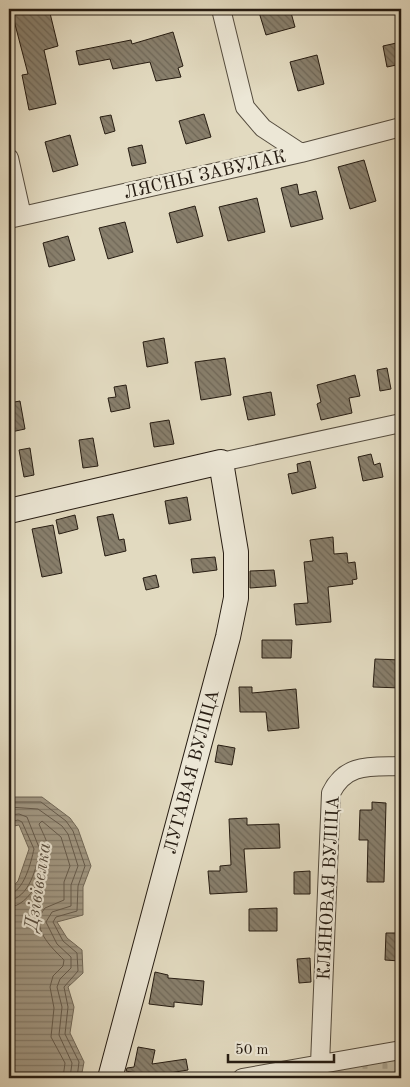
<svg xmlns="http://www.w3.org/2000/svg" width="410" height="1087" font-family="'Old Standard TT',serif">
  <defs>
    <pattern id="cemetery-stones" width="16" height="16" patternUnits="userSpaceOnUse" patternTransform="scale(1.25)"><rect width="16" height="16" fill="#c2baa2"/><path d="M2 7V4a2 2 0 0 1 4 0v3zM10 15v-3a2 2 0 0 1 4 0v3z" fill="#a79f8a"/></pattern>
    <pattern id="water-rules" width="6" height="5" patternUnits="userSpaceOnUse" patternTransform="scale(1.25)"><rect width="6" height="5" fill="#a29985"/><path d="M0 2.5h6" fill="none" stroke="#847c6b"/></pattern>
    <pattern id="building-back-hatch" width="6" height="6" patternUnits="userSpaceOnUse" patternTransform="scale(1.25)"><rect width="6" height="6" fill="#887f6c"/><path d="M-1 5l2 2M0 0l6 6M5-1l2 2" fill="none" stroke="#6f6757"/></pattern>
  </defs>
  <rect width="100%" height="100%" fill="#e2dac0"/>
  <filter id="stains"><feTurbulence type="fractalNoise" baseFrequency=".004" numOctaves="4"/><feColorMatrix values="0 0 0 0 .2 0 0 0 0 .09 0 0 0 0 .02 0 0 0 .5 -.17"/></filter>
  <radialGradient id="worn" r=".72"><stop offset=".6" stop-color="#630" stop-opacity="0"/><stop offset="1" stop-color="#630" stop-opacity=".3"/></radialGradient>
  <path fill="url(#cemetery-stones)" stroke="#746b5a" d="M401,1056V1078H286Z"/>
  <path fill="url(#water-rules)" stroke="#706757" d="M9,790L13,797H42L70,818L78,829L91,866L83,887V915L57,922L67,938L82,950L83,973L68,987L74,1007L70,1033L84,1062L81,1078H9V891L18,881L29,849L19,825L9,827Z"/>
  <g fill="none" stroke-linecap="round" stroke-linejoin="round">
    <path stroke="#645a4c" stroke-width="1" d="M9,799L13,802H41L66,821L73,831L85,866L78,886L77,911L56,917L53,922L63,941L77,953L78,971L64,987L68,1007L65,1034L79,1062L77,1078
      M9,807L38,809L62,826L68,834L78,866L71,885V906L52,912L46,922L57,944L71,957V968L60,979L57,987L62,1007L59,1035L72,1063L70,1078
      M9,815L19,814L27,817L40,850C37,866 29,899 9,900
      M9,822L18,820L22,822L34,849C31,862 24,892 9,894
      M9,907C30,907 48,868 48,850C48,841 42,832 39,824L42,821L61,837L70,866L64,882V900L45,908C29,927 51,947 64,960L63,966L53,976L50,987L54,1008L51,1037L65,1063L63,1078"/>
  </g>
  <path fill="url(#building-back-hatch)" stroke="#261c12" d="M11,9H49L58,46L44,50L56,104L29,110L22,75L28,74Z
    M258,9H290L295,27L266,35Z
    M173,32L183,66L178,68L181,77L156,81L150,62L113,69L110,59L79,65L76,51L131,40L132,44Z
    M401,42V64L387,67L383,46Z
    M317,55L324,84L298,91L290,62Z
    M204,114L211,137L186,144L179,121Z
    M111,115L115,131L105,134L100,117Z
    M70,135L78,165L53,172L45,142Z
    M142,145L146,163L132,166L128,148Z
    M364,160L376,201L350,209L338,167Z
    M297,184L299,195L316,191L323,219L291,227L281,188Z
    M257,198L265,232L228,241L219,207Z
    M195,206L203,236L177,243L169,213Z
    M125,222L133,252L108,259L99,228Z
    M68,236L75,260L49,267L43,243Z
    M164,338L168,363L147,367L143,342Z
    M225,358L231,395L201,400L195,362Z
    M387,368L391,389L380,391L377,370Z
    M355,375L360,396L349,398L352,413L321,420L317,404L321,402L317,385Z
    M126,385L130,408L111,412L108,398L116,397L114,387Z
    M271,392L275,415L248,420L243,397Z
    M20,401L25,429L11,432L9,403Z
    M169,420L174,444L154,447L150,423Z
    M93,438L98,466L83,468L79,440Z
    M30,448L34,475L24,477L19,450Z
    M371,454L374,465L380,463L383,477L363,481L358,457Z
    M310,461L316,488L292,494L288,474L298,472L297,464Z
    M187,497L191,520L169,524L165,501Z
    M113,514L119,540L124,539L126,551L105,556L97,517Z
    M75,515L78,529L59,534L56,520Z
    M53,525L62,573L42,577L32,529Z
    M333,537L334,554L347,553L348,563L355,562L357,579L352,580L353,584L328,587L331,622L296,625L294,604L308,603L304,562L313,561L310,540Z
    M215,557L217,570L193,573L191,559Z
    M274,570L276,586L250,588V571Z
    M156,575L159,587L146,590L143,578Z
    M262,640H292L291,658H262Z
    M375,659L401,660V688L373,687Z
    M239,687H252V693L296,689L299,728L268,731L266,712H240Z
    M218,745L235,748L232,765L215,762Z
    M372,802L386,803L384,882H367L368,840H359L360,810H372Z
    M247,818V825L279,824L280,848L244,849L247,892L210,894L208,871H220V866L231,865L229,819Z
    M310,871V894H294V872Z
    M277,908V931H249V909Z
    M386,933H401L400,961L385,960Z
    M310,958L311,982L299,983L297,959Z
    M155,972L168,975V978L204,981L202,1005L174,1002V1007L149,1004Z
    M138,1047L155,1050L152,1064L186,1059L188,1070L150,1076L126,1071L127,1068L134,1067Z"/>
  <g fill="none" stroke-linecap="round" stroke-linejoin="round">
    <defs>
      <path id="street" d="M221,9L245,107L263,128L301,153
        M9,158L22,216
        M9,219L301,153L401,127
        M221,462L401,423
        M320,1064L331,793C346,762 372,767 401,766
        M242,1078L401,1050"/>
      <path id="secondary" d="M9,511L221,462L236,552V598L228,637L110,1078"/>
    </defs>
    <use href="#street" stroke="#554c3e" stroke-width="20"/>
    <use href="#secondary" stroke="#261c12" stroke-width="26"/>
    <use href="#street" stroke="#ece7d6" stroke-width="18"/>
    <use href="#secondary" stroke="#ece7d6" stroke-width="24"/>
  </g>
  <g text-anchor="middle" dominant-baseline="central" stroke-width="4.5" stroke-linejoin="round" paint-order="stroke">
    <g font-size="18" fill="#261c12" stroke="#ece7d6">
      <text transform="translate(205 175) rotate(-13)">ЛЯСНЫ ЗАВУЛАК</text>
      <text transform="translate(192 772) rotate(-75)">ЛУГАВАЯ ВУЛІЦА</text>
      <text transform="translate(329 888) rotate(-87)">КЛЯНОВАЯ ВУЛІЦА</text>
    </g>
    <g font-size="19" font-style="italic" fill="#584e40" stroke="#ece7d6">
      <text transform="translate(39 887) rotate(-81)">Дзівівелка</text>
    </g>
  </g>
  <rect width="410" height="1087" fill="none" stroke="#e2dac0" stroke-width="30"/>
  <rect x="10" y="10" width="390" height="1067" fill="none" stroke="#261c12" stroke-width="2.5"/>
  <rect x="15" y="15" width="380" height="1057" fill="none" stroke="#261c12"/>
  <path d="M228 1054v8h106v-8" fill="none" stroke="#261c12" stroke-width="2.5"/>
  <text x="235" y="1054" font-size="15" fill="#261c12" stroke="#ece7d6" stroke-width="4" paint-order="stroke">50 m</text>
  <rect width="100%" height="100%" filter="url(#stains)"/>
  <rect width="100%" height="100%" fill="url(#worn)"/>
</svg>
